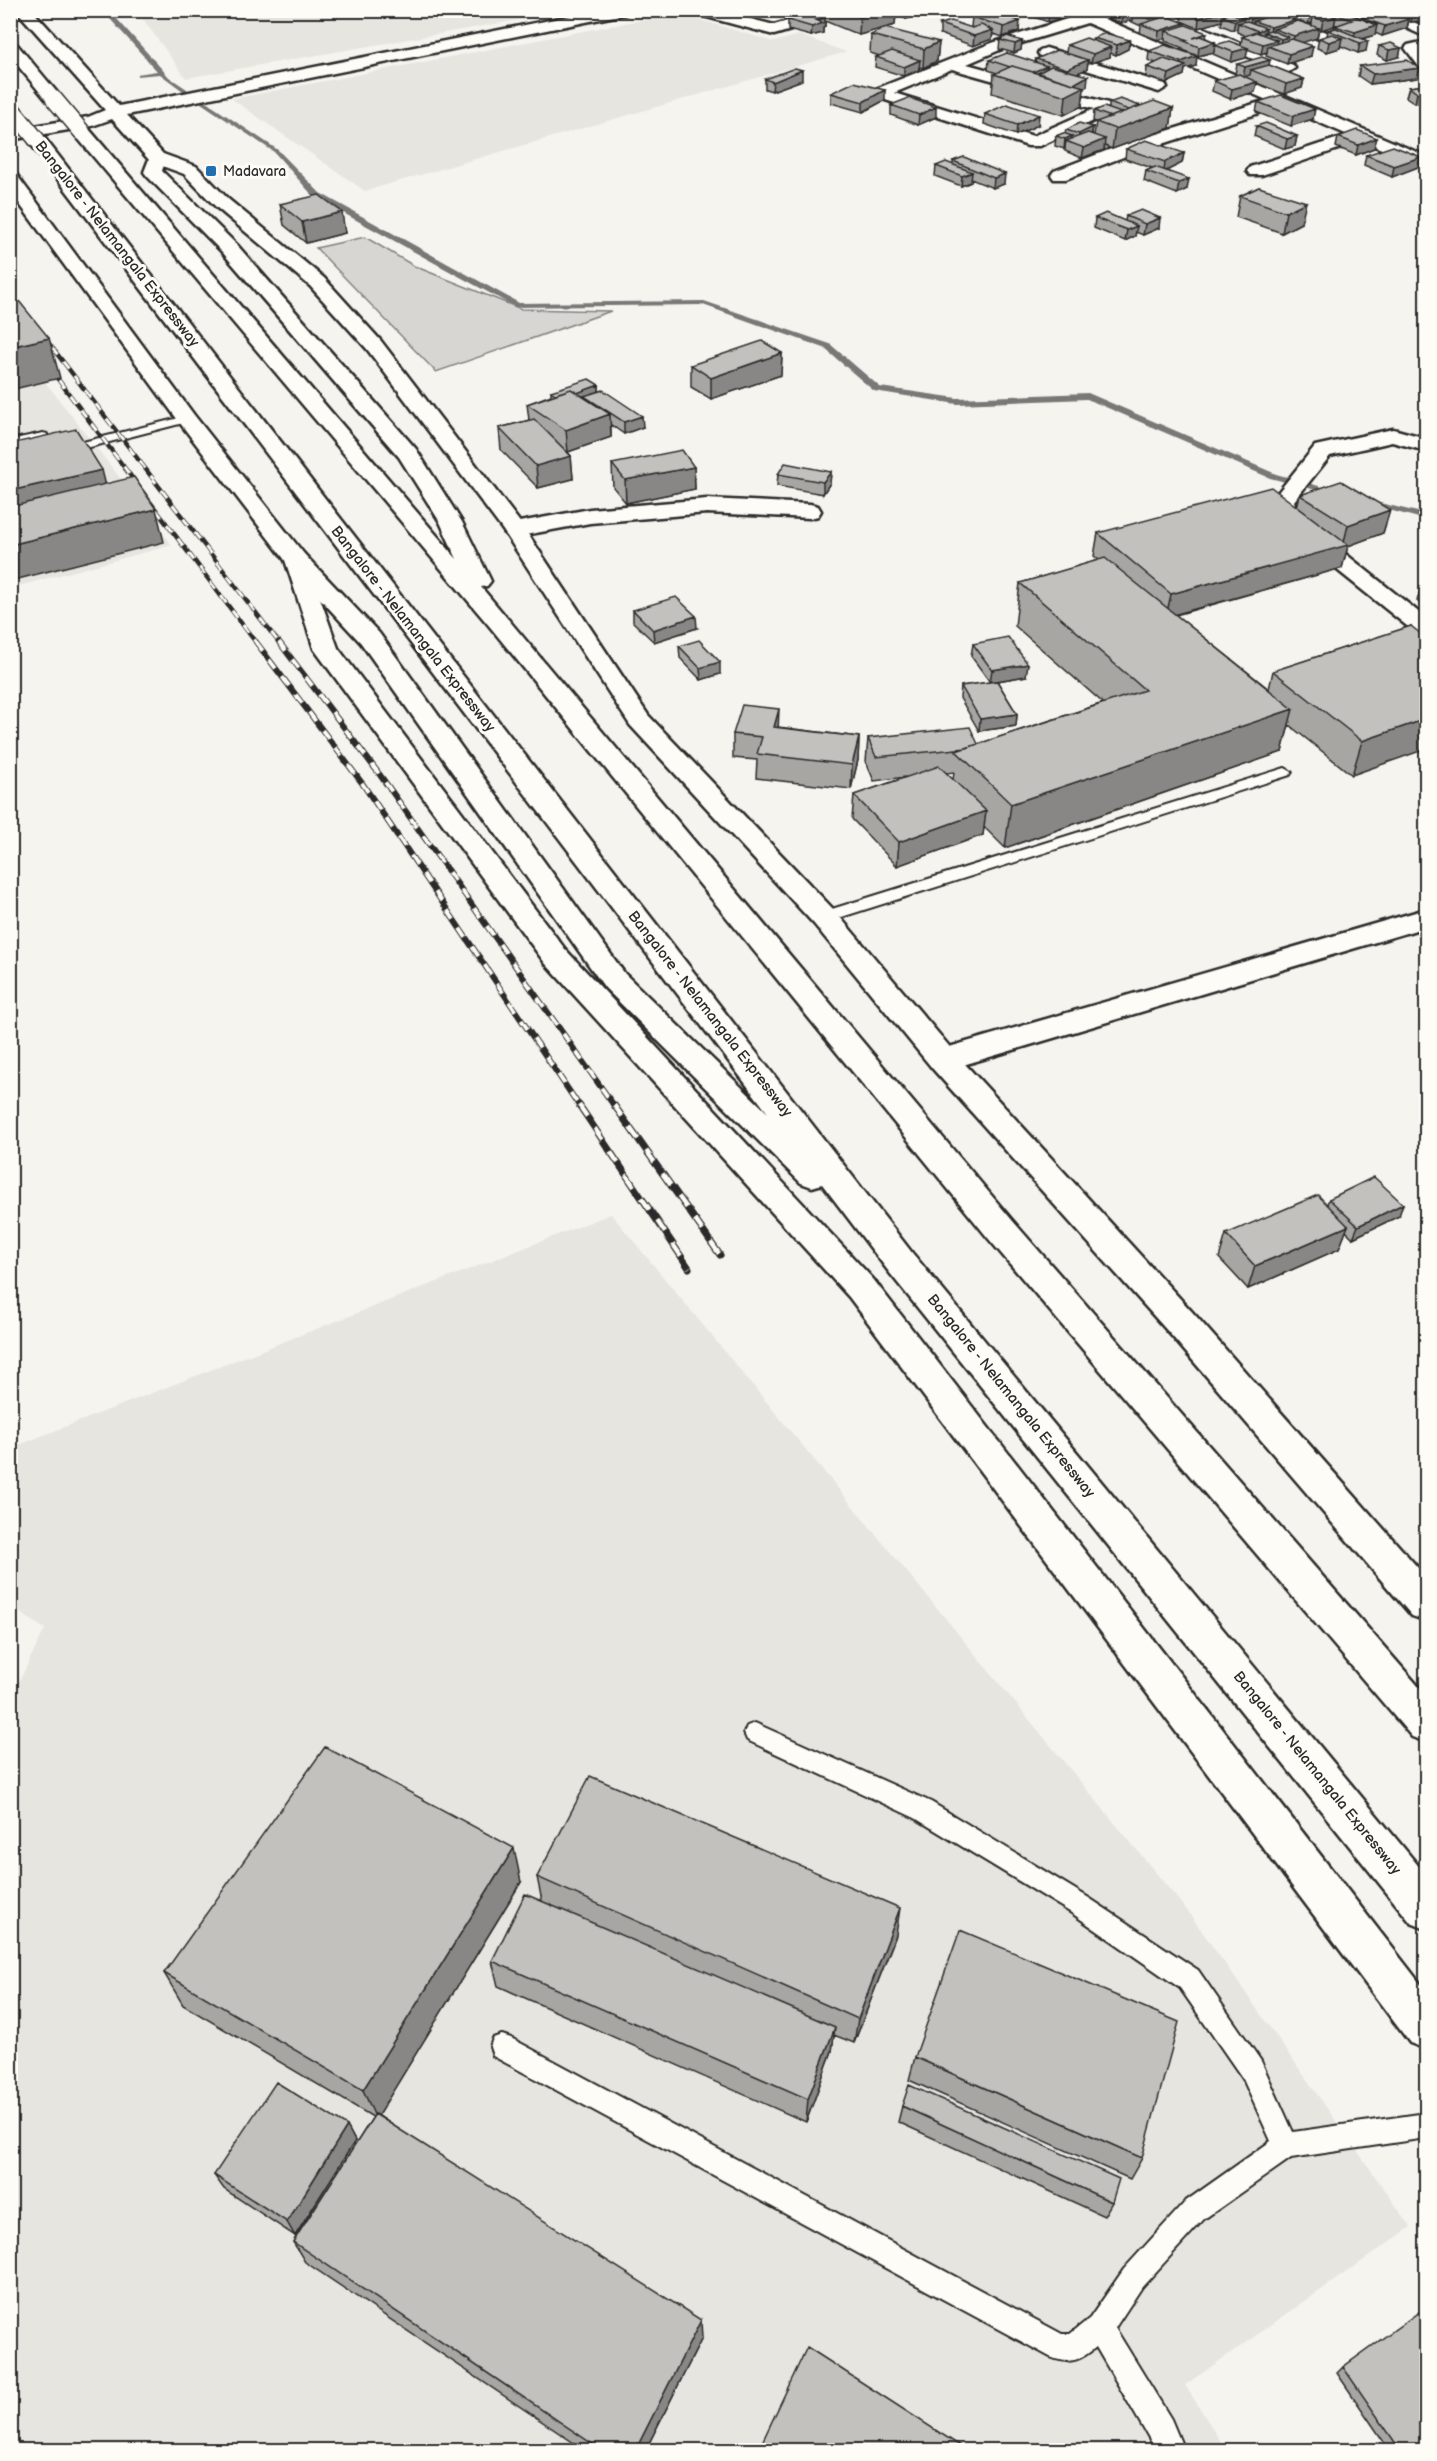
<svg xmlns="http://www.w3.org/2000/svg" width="1437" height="2461" font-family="'Balsamiq Sans',sans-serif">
  <rect width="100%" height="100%" fill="#f5f4ef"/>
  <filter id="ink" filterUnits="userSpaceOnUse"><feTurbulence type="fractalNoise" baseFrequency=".0167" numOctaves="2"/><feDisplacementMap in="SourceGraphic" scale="12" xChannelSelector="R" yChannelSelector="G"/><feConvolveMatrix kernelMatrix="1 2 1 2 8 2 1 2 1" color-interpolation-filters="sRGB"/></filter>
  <g filter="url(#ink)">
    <path fill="#e6e5e0" d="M137,11H570L186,78Z
      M677,13L774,42L799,35L846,52L365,191L232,99Z
      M11,338L172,545L11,588Z
      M611,1214L1189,1913L1411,2227L1185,2385L1226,2450H11L10,1700L45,1629L11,1607V1448Z"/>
    <path fill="#d7d6d2" stroke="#81807e" stroke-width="1.5" d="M365,237L414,266L521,309L611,311L436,372L316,248Z"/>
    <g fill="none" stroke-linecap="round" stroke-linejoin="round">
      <path fill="#797877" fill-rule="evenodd" d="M102,10H109L169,77L187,89V91H183L160,74L137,76V74L157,71Z
        M203,100L278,150L320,193L519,303L704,301L830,344L880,387L957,398L1088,393L1276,474L1340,492L1335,495L1270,478L1087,399L957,404L874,391L824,348L703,305L515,307L314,197L274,152L201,103Z
        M1359,498L1426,514V520L1359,502Z"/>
      <defs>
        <path id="service" d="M187,416L191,417V421L63,454L57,450L59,448Z
          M43,433L47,434V438L10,447V440Z
          M1285,768L1292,772L1290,775L829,921H819L816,917L819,913Z
          M755,1723L931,1802L1089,1898L1198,1970L1261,2061L1293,2132L1426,2113V2138L1291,2158L1204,2219L1142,2287L1115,2328L1171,2419L1184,2450H1156L1096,2347C1081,2360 1070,2365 1050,2357L493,2056L490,2047L493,2038L502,2035L511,2038L1062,2334H1070L1090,2318L1124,2269L1186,2201L1271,2141L1243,2079L1180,1988L1073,1914L915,1818L747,1740L744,1733L747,1726Z"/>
        <path id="minor" d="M690,10H716L774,25L825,10H850L848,13L774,35L692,13Z
          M1095,10H1112L1111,15L1102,18L1426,156V167L1362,141L1262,175H1250L1247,171L1250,167L1348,135L1281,106L1131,154L1066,179H1054L1051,175L1054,171L1119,146L1267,100L1087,23L1002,49L967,64L1115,105L1117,108L1115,111L1040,146H1028L873,96L871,93L873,90L992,43ZM952,69L1094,109L1033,136L894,93Z
          M1140,10H1161L1293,65L1295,68L1287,73L1281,71Z
          M1253,10H1274L1331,34L1334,37L1331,40H1321Z
          M1367,10H1388L1426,28V37Z
          M1426,41V51H1423L1426,55V70L1420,68L1405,48L1408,45Z
          M1046,48L1165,84L1167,87L1159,92L1040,56L1038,53L1040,50Z
          M1393,429L1426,438V451L1392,442L1330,456L1294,501L1298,516L1426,618V636L1417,634L1280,524L1272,500L1315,446Z
          M707,499L810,504L818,506L821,511L818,516L810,518L707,513L590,523L514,537L506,535L503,530L506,525L514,523L590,509Z
          M1426,909V927L943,1071L932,1068L928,1060L932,1052Z"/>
        <path id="tertiary" d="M16,10H32L119,106L600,10H632L625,14L127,115L163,154L196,166L228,199L324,278L381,341L522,525L648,715L834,910L954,1052L1195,1315L1426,1577V1621L1412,1616L1171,1335L932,1068L814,924L630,725L505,533L367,349L310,286L216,207L184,174L151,162L112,119L92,126L10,140V130L88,117L105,110Z
          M10,173L16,174L194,415L304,554L338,648L565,949L873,1279L1426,1991V2049L1410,2043L849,1297L545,963L314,649L285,560L180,423L10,191Z"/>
        <path id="motorway" d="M10,40L15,42L60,96L62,99L60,102H48L10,56Z
          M82,127L88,128L457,559L440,522L399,457L223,253L147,176L144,172L151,154H163L166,158L162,171L237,245L416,449L462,522L491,581L487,586L481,587L1012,1220L1426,1695V1742L1412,1737L988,1238L491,628L76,136L74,132L76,128Z
          M37,135L43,136L913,1254L1426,1875V1929L1411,1923L889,1272L822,1184L812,1187L801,1183L605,988L361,643L288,564L284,559L288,554L296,552L304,554L379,633L625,974L768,1113L31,144L29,140L31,136Z"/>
      </defs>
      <use href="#service" stroke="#2b2b2b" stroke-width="4"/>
      <use href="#minor" stroke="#2b2b2b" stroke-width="5"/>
      <use href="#tertiary" stroke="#2b2b2b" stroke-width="5"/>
      <use href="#motorway" stroke="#2b2b2b" stroke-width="5"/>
      <use href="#service" fill="#fdfcf7" fill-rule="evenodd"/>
      <use href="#minor" fill="#fdfcf7" fill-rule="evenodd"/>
      <use href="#tertiary" fill="#fdfcf7" fill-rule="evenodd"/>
      <use href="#motorway" fill="#fdfcf7" fill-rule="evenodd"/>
      <defs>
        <path id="rail-far2" d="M41,333L280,644
          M48,366L257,644"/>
        <path id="rail-far1" d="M256,642L362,783L580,1107
          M279,642L380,775L615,1107"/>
        <path id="rail" d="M579,1105L689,1268
          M614,1105L720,1255"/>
      </defs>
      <use href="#rail-far2" stroke="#2b2b2b" stroke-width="4.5"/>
      <use href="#rail-far1" stroke="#2b2b2b" stroke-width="6"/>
      <use href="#rail" stroke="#2b2b2b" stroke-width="7"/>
      <use href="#rail-far2" stroke="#fdfcf7" stroke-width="3" stroke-dasharray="9" stroke-linecap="butt"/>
      <use href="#rail-far1" stroke="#fdfcf7" stroke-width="4" stroke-dasharray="11" stroke-linecap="butt"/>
      <use href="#rail" stroke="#fdfcf7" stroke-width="4.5" stroke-dasharray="14" stroke-linecap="butt"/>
      <defs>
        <path id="motorway-bridge" d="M54,99L82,132
          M10,107L37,140"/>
      </defs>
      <use href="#motorway-bridge" stroke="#2b2b2b" stroke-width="19" stroke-linecap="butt"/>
      <use href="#motorway-bridge" stroke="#fdfcf7" stroke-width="16"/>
    </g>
    <path fill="#a7a6a3" stroke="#2b2b2b" stroke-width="1.5" fill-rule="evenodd" d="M819,10H928V13L906,19L896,15L895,25L859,35L825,21V27L823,28V33L811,36L788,30V20L819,15Z
      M1020,10H1068L1067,16L1048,22L1020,12Z
      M1100,10H1154L1166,15V17L1206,38L1215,42L1214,52L1198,56L1183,50V48L1165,41V38L1158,40L1140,33L1141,26L1132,22L1133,20L1121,23L1100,15Z
      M1187,10H1273L1276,12L1275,14L1295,22L1312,26V23L1308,24L1290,18L1291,14L1286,15L1273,10H1357L1364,13L1363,17H1364L1366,10H1383V11L1403,17L1404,15L1392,10H1426V20L1411,22L1409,21L1407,28L1382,36L1375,33V35L1362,39L1366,51L1358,53L1341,46L1340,48L1327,52L1317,48L1319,38L1327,36L1328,30L1334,28L1335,26L1337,25L1334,24V26L1321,30L1319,29L1317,38L1302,42L1311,56L1287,64L1266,56L1267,52L1261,54L1247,49L1246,58L1231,62L1213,54L1215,45L1241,46L1242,37L1246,36L1237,32V29L1233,30L1221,25L1222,21L1198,28L1181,21L1183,12Z
      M972,17L1019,31L1003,37L993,34L992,39L973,46L940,34V24L972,28H974L971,27Z
      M871,35L939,42L937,61L923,68L919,67V70L904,76L875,67L876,57L880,56L870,53Z
      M1093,38L1130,40L1128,49L1116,55L1110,53V57L1091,63L1088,62L1087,69L1077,73L1087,86L1084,88L1082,106L1064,115L992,93L994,74L997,73L988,70L989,60L1035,62L1036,59L1066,53L1067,45L1092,41Z
      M1000,40L1022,41L1021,50L1014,53L999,49Z
      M1379,46L1401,48L1399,57L1387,60L1377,55Z
      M1149,51L1196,66L1185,69L1184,75L1167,83L1146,77L1147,67L1156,63L1148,60Z
      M1237,64L1269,65L1304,79L1302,88L1284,94L1257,83L1255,92L1230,99L1212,91L1214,81L1238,75L1235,74Z
      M1360,66L1417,78L1370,84L1358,76Z
      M765,79L802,80L772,91L765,89Z
      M1426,85L1415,103L1406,97L1409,87Z
      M831,93L885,100L863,112L831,103Z
      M1258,102L1313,119L1291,126L1256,112Z
      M1109,103L1173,108L1170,128L1112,149L1105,146L1104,150L1082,158L1065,151V148L1064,149L1055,146L1056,136L1065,133L1066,130L1093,127L1092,134L1094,135L1096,122L1093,121L1094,111L1109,108Z
      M891,105L936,117L918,125L891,115Z
      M985,114L1038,125L1016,135L984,124Z
      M1256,126L1297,136L1295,146L1285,149L1254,136Z
      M1338,137L1374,148L1356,155L1336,147Z
      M1126,149L1184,153L1182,163L1166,171L1187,189L1177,194L1144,181L1146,171L1152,168L1125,159Z
      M1366,155L1418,167L1392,177L1364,165Z
      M964,157L1004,184L993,188L971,179V182L961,186L935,176L936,166L953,165V161Z
      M1259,187L1301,223L1282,233L1236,217L1240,196Z
      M280,204L345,233L306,243L284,225Z
      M1126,216L1159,228L1143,235L1136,232L1135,236L1125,241L1094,228L1095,218L1125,221Z
      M782,353L781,375L711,399L691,387V365Z
      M599,385V391L643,427L624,434L611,425V437L568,452L571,456L573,479L538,488L501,450L499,428L529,420L527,404L551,395V391Z
      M612,464L694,467L695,489L626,503L613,487Z
      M831,472L830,483L823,494L777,486L778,474Z
      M1300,495L1390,510L1383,533L1348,546L1342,568L1176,615L1269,689L1273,671L1411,626L1352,775L1289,725L1282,752L1005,848L984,827L983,835L897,866L852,819L854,795L906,777L874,781L866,762L868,738L978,744L1103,703L1015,626L1020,583L1099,560L1094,556L1098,533L1297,507ZM954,772L953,780L946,773Z
      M1426,570V608L1417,601Z
      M633,610L697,628L654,642L633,622Z
      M973,644L1026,676L997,681L1017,714L1016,726L979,731L960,698L961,686L990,682L971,656Z
      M679,646L720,674L701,680L680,658Z
      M778,727L859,737L858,760L851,789L756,778L757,760L733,758V734Z
      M1329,1199L1399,1216L1353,1238L1346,1231L1339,1249L1248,1289L1219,1258L1226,1234L1327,1204Z
      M1426,1393V1403L1423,1400Z
      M537,1877L896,1935L854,2043L834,2035L832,2051L806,2122L498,1986L492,1961L542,1901Z
      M521,1882L378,2115L702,2338L645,2451H586L305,2262L293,2242L373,2117L183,2005L164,1973Z
      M915,2057L1142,2158L1130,2179L909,2080Z
      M902,2106L1112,2202L1104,2216L898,2122Z
      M347,2126L355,2141L295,2236L224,2189L214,2175Z
      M1343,2367L1426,2451H1390L1337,2373Z"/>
    <path fill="#888785" stroke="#2b2b2b" stroke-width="1.5" d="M882,10H896L895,25L859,35L860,17Z
      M907,10H928V13L906,19Z
      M1058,10H1068L1067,16L1048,22L1049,13Z
      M1134,10H1145L1134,13L1133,20L1121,23L1122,14Z
      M1234,10H1257L1235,13L1234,19H1231L1232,11Z
      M1286,10H1292L1291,14L1286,15Z
      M1426,11V20L1411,22L1413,13Z
      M1224,12L1222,21L1198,28L1199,18Z
      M1276,12L1274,21H1254L1253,27H1249L1251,19Z
      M1321,12L1319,19L1313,17L1312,23L1308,24L1310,15Z
      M1364,13L1360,23L1355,24L1357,15Z
      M1336,17L1334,26L1321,30L1323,20Z
      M825,18V27L823,28V33L811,36L812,27L816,20Z
      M1244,18L1243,24L1238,23L1237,29L1233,30L1235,21Z
      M1409,19L1407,28L1382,36L1385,26Z
      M1295,20L1293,29H1274L1272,35H1269L1271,27Z
      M1020,21L1019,31L1003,37L1004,27Z
      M1185,23L1183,33L1166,31L1165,38L1158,40L1159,31Z
      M1377,25L1375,35L1355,41L1353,40L1355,32Z
      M1266,28L1265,33L1264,32L1263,38L1256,40L1258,31Z
      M1319,28L1317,38L1292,46L1294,36Z
      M993,30L992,39L973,46L974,36Z
      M1207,33L1205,42L1193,38Z
      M1288,37L1286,46L1279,48L1281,39Z
      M1342,38L1340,48L1327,52L1329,42Z
      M1130,40L1128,49L1116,55L1117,45Z
      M1277,40L1275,49L1268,46L1267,52L1261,54L1263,44Z
      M1022,41L1021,50L1014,53L1015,44Z
      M1368,41L1366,51L1358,53L1360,43Z
      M939,42L937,61L923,68L924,49Z
      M1215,42L1214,52L1198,56L1199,47Z
      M1313,46L1311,56L1287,64L1289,54Z
      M1111,47L1110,57L1091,63L1093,54Z
      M1248,48L1246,58L1231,62L1233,52Z
      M1401,48L1399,57L1387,60L1389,50Z
      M1197,56L1196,66L1185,69L1184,75L1167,83L1169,74L1180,69L1181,62Z
      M920,60L919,70L904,76V67Z
      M1088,60L1087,69L1066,78L1067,69Z
      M1270,60L1268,70H1251L1250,75L1243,77L1245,67Z
      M1047,66L1046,75L1029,73Z
      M1420,68L1417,78L1370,84L1373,74Z
      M802,70V80L772,91L773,82Z
      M1088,76L1087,86L1084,88L1082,106L1064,115L1066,96L1072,85Z
      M1304,79L1302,88L1284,94L1286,84Z
      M1257,82L1255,92L1230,99L1232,89Z
      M885,90V100L863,112V102Z
      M1426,92V102L1415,103L1417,93Z
      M936,107V117L918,125L919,115Z
      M1173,108L1170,128L1112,149L1115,129Z
      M1315,109L1313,119L1291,126L1293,116Z
      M1039,115L1038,125L1016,135L1017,125Z
      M1093,127L1091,137L1078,144L1079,134Z
      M1072,136L1071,143L1066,141L1065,148L1064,149L1065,139Z
      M1297,136L1295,146L1285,149L1287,139Z
      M1377,138L1374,148L1356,155L1358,145Z
      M1105,139L1104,150L1082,158L1084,148Z
      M1184,153L1182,163L1164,172L1165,162Z
      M1421,157L1418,167L1392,177L1394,166Z
      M972,172L971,182L961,186L962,176Z
      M1005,174L1004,184L993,188L994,178Z
      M1189,179L1187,189L1177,194L1179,183Z
      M1306,202L1301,223L1282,233L1286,212Z
      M342,212L345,233L306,243L302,222Z
      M1160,218L1159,228L1143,235L1145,224Z
      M1137,226L1135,236L1125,241L1127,230Z
      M49,338L60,378L10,390V347Z
      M782,353L781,375L711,399V378Z
      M599,385V396H584L585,401L560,398Z
      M610,414L611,437L568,452L566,430Z
      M642,416L643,427L624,434V422Z
      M571,456L573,479L538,488L536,466Z
      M694,467L695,489L626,503L625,480Z
      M102,470L110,502L10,526V491Z
      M831,472L830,483L823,494V482Z
      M156,509L164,542L10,581V545Z
      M1390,510L1383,533L1348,546L1342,568L1166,617L1171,594L1343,546L1348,525Z
      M696,616L697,628L654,642L653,630Z
      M720,662V674L701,680L700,668Z
      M1028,664L1026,676L990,682L992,670Z
      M779,709L778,733L774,727Z
      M1293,709L1282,752L1005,848L1011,804Z
      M1017,714L1016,726L979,731L980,719Z
      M1426,719V749L1352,775L1362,741Z
      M859,737L858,760L851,789L852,765Z
      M986,811L983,835L897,866L899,842Z
      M1403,1204L1399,1216L1353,1238L1358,1226Z
      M1348,1226L1339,1249L1248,1289L1255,1266Z
      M514,1848L521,1882L376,2119L363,2090Z
      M900,1908L896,1935L854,2043L858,2019Z
      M835,2027L832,2051L806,2122L808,2099Z
      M347,2126L355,2141L295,2236L287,2222Z
      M701,2320L702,2338L645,2451H635Z"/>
    <path fill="#c2c1be" stroke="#2b2b2b" stroke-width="1.5" d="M845,10H882L860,17Z
      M1042,10H1058L1049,13Z
      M1113,10H1134L1122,14Z
      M1142,10H1154L1166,15L1150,19L1134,13Z
      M1187,10H1221L1224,12L1199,18L1183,12Z
      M1243,10H1273L1276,12L1251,19L1235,13Z
      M1298,10H1318L1321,12L1310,15Z
      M1334,10H1339L1377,25L1355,32L1335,26L1352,20L1329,12Z
      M1344,10H1357L1364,13L1357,15Z
      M1367,10H1380L1373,13Z
      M1408,10H1426V11L1413,13Z
      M988,11L1020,21L1004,27L972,17Z
      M1386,11L1409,19L1385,26L1362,18Z
      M815,13L825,18L816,20L823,23L812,27L788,20Z
      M1231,13L1244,18L1235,21L1223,16Z
      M1278,13L1295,20L1271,27L1254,21Z
      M1326,13L1336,17L1323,20L1313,17Z
      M1167,16L1185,23L1159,31L1141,24Z
      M951,21L972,28L981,25L993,30L974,36L940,24Z
      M1247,21L1266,28L1258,31L1238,23Z
      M1298,21L1319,28L1294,36L1274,29Z
      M1186,25L1207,33L1193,38L1200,36L1215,42L1199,47L1184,41L1188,40L1166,31Z
      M885,28L939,42L924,49L871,35Z
      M1336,28L1368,41L1360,43L1328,30Z
      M1270,30L1288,37L1281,39L1264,32Z
      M1256,32L1277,40L1263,44L1242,37Z
      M1105,33L1130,40L1117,45L1093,38Z
      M1332,34L1342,38L1329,42L1319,38Z
      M1007,36L1022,41L1015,44L1000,40Z
      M1086,38L1111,47L1093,54L1067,45Z
      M1292,39L1313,46L1289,54L1268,46Z
      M1229,41L1248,48L1233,52L1215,45Z
      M1391,43L1401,48L1389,50L1379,46Z
      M1165,45L1197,56L1181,62L1149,51Z
      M1057,50L1088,60L1067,69L1036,59Z
      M892,51L920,60L904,67L876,57Z
      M1007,53L1047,66L1033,72L1012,66L1010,67L989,60Z
      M1262,57L1270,60L1245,67L1237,64Z
      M1164,59L1186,66L1169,74L1147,67Z
      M1407,60L1420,68L1373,74L1360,66Z
      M1269,65L1304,79L1286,84L1251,70Z
      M1012,66L1084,87L1066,96L994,74Z
      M1051,66L1088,76L1074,84L1038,73Z
      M795,68L802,70L773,82L765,79Z
      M1239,74L1257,82L1232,89L1214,81Z
      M854,82L885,90L863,102L831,93Z
      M1426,85V92L1417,93L1409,87Z
      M1281,95L1315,109L1293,116L1258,102Z
      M909,98L936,107L919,115L891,105Z
      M1120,99L1140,106L1129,110L1109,103Z
      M1154,101L1173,108L1115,129L1096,122Z
      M1007,104L1039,115L1017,125L985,114Z
      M1104,107L1121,113L1111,117L1094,111Z
      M1079,123L1093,127L1079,134L1066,130Z
      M1266,123L1297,136L1287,139L1256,126Z
      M1357,130L1377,138L1358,145L1338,137Z
      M1063,133L1072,136L1065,139L1056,136Z
      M1088,133L1105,139L1084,148L1066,141Z
      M1146,140L1184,153L1165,162L1126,149Z
      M1393,146L1421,157L1394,166L1366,155Z
      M964,157L1005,174L994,178L953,161Z
      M946,162L972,172L962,176L936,166Z
      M1155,167L1189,179L1179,183L1146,171Z
      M1259,187L1306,202L1286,212L1240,196Z
      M319,195L342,212L302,222L280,204Z
      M1141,210L1160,218L1145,224L1126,216Z
      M1106,213L1137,226L1127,230L1095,218Z
      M10,290L49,338L10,347Z
      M762,341L782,353L711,378L691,365Z
      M589,379L599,385L577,393L571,389L555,394L551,391Z
      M571,389L610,414L566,430L527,404Z
      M603,390L642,416L624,422L584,396Z
      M534,419L571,456L536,466L499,428Z
      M76,429L102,470L10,491V444Z
      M682,450L694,467L625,480L612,464Z
      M785,463L831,472L823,482L778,474Z
      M134,477L156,509L10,545V507Z
      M1341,481L1390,510L1348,525L1300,495Z
      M1271,487L1348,545L1171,594L1098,533Z
      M1105,558L1293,709L1011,804L956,751L1145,690L1020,583Z
      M676,597L696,616L653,630L633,610Z
      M1411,626L1426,638V719L1362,741L1273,671Z
      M1008,637L1028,664L992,670L973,644Z
      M699,640L720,662L700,668L679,646Z
      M997,681L1017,714L980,719L961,686Z
      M742,705L779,709L774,727L859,737L852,765L757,754L762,737L733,734Z
      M970,727L978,744L967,748L876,757L868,738Z
      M939,766L986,811L899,842L854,795Z
      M1374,1177L1403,1204L1358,1226L1329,1199Z
      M1318,1195L1348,1226L1255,1266L1226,1234Z
      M325,1747L514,1848L363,2090L164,1973Z
      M590,1776L900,1908L858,2019L537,1877Z
      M525,1894L835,2027L808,2099L492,1961Z
      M960,1930L1179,2022L1142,2158L915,2057Z
      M276,2082L347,2126L287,2222L214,2175Z
      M909,2085L1119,2179L1112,2202L902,2106Z
      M375,2114L701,2320L635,2451H603L293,2242Z
      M1426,2307V2451H1401L1343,2367Z
      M807,2347L968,2451H758Z"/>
  </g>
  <rect fill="#1f6fb2" stroke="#fdfcf7" stroke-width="2" x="205" y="165" width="12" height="12" rx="3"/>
  <g text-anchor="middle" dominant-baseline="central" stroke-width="6" stroke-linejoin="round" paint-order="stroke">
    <g font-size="14" fill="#2b2b2b" stroke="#fdfcf7" text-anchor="start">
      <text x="223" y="171">Madavara</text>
    </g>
    <g font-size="15" fill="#2b2b2b" stroke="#fdfcf7">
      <text transform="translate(117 244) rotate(52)">Bangalore - Nelamangala Expressway</text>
      <text transform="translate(413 629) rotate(52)">Bangalore - Nelamangala Expressway</text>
      <text transform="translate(710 1014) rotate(52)">Bangalore - Nelamangala Expressway</text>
      <text transform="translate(1011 1396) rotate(51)">Bangalore - Nelamangala Expressway</text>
      <text transform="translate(1317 1773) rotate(51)">Bangalore - Nelamangala Expressway</text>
    </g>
  </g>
  <rect width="1437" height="2461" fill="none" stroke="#fdfcf7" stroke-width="36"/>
  <rect x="18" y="18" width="1401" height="2425" fill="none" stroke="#2b2b2b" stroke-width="2" filter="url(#ink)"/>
</svg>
